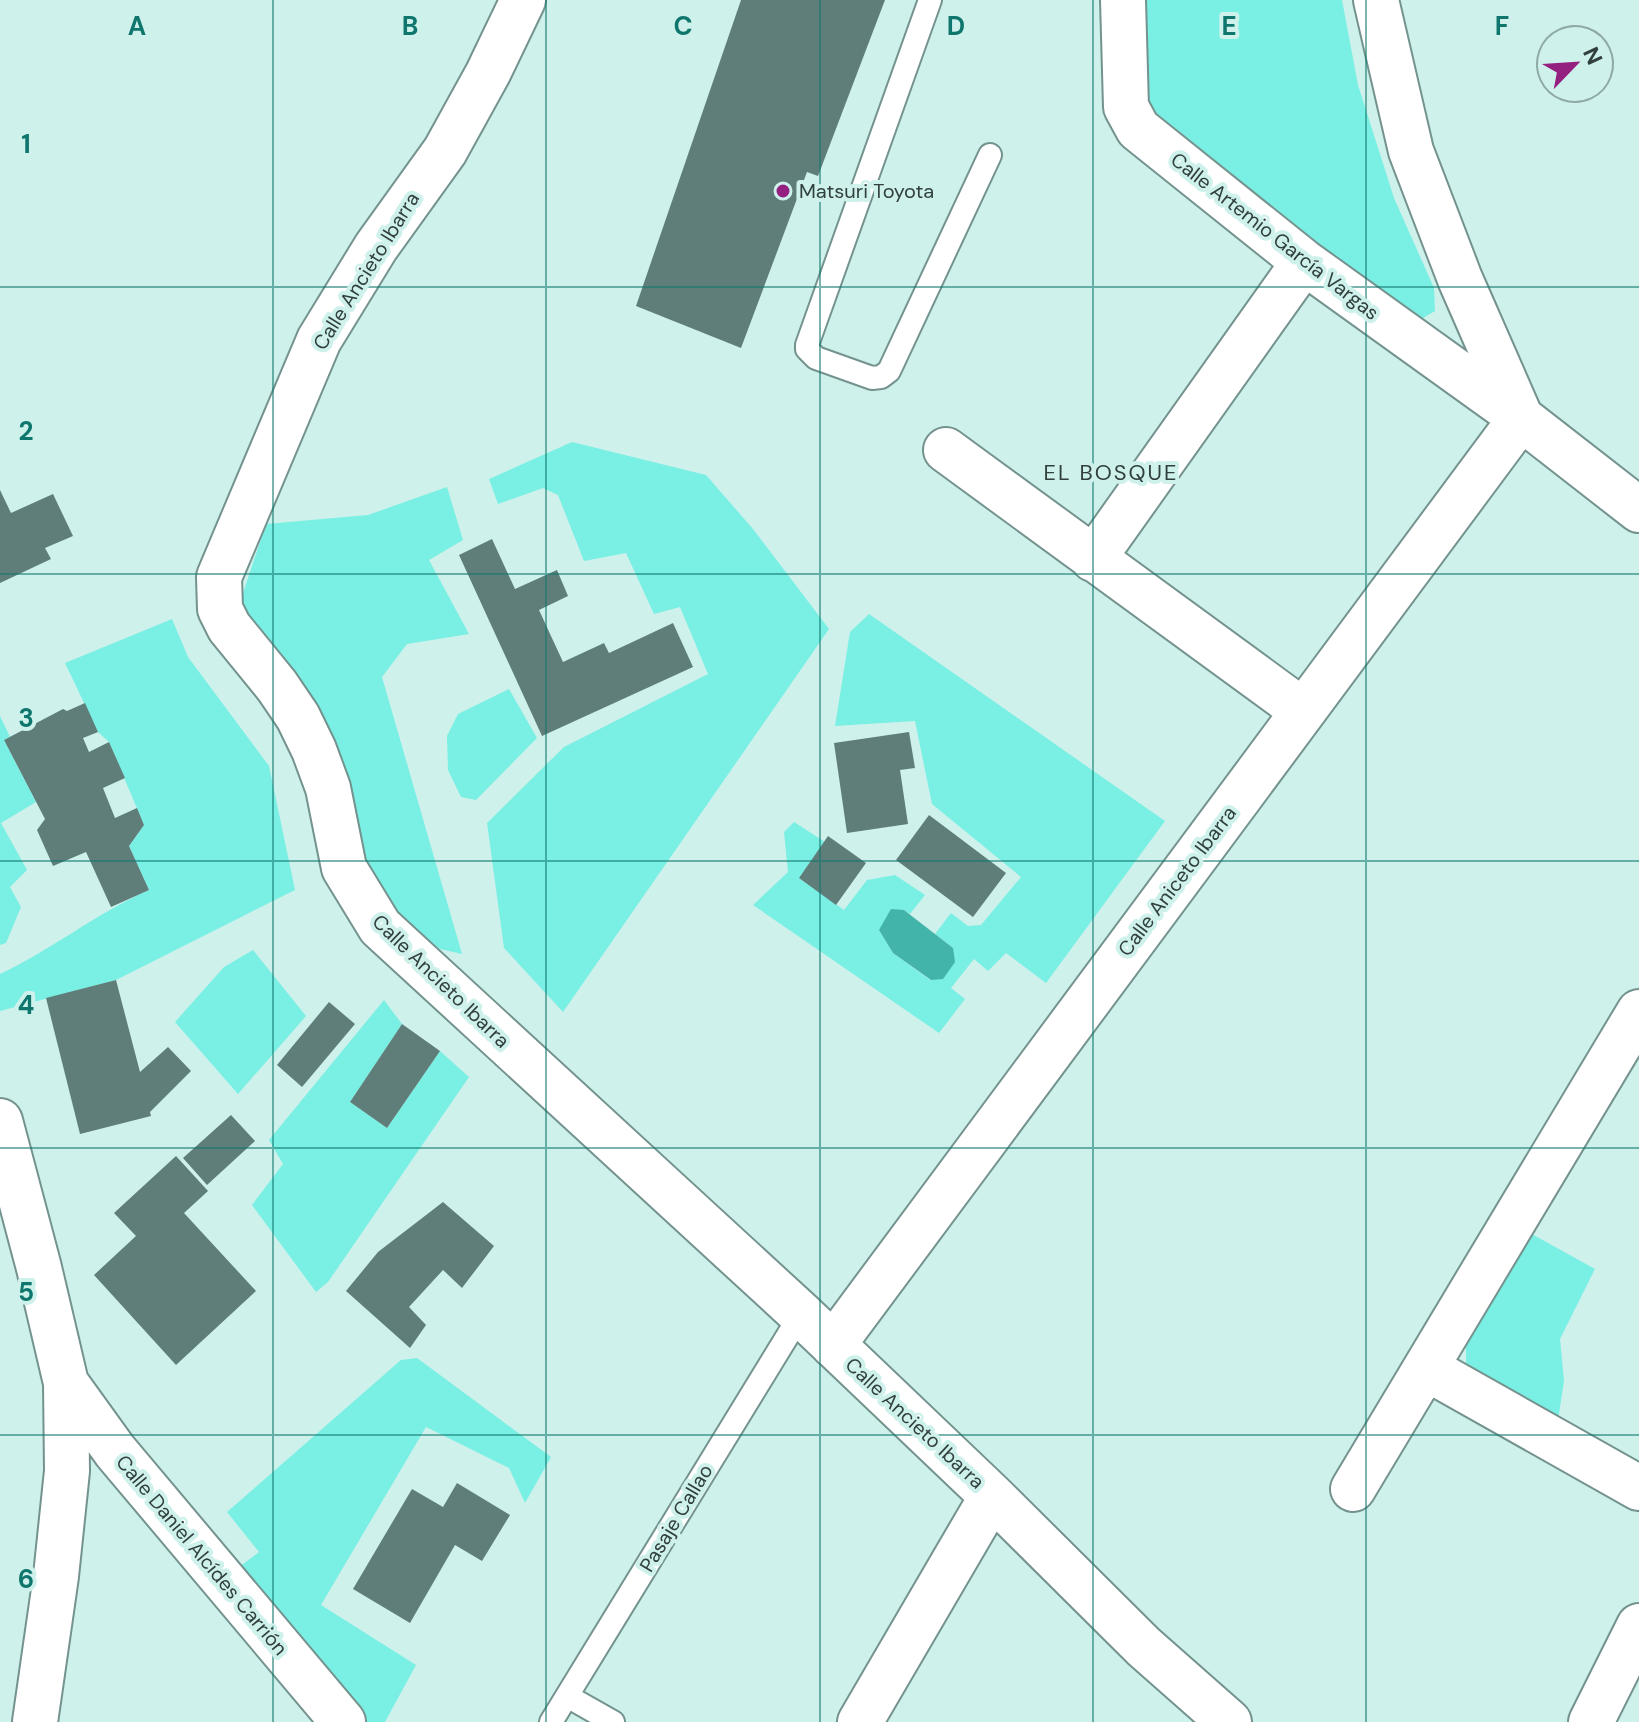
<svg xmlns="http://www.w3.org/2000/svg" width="1639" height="1722" font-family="'DM Sans',sans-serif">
  <rect width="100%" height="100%" fill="#cef1ec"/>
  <path fill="#7aefe3" d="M1139,0H1342L1358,85L1394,198L1434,288L1435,311L1423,318L1413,319L1150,108L1137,88Z
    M572,442L706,475L753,529L829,629L563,1012L504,948L487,823L564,747L708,674L680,607L654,614L626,553L584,561L558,495L543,488L498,504L489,479Z
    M447,487L463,540L429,560L469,634L407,644L382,677L462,954L440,949L363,889L239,605L266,524L368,515Z
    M869,614L1165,821L1046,983L1006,953L988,971L974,959L951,988L965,999L939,1033L753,905L788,872L784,832L794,822L825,842L799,878L844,910L867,880L895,875L925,895L910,914L904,910L879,930L893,953L930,980L953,948L935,934L951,913L968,926L981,925L1021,877L932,804L915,721L835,726L850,632Z
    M172,619L188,657L269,766L295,890L116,980L0,1011V974C53,949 95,914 149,890L129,846L144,825L109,742L98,732L65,663Z
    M509,689L537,738L476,800L461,797L448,770L447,736L458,714Z
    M0,716L10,737L4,740L36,802L1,823L27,870L10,887L21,907L6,943L0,945Z
    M253,950L306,1016L238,1094L175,1022L224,967Z
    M384,1000L402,1024L350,1102L387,1128L440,1051L469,1077L328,1282L316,1292L252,1205L283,1164L269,1140Z
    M1530,1233L1595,1269L1560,1339L1564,1381L1558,1420L1466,1369V1338Z
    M417,1358L551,1457L525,1503L509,1468L426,1427L321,1605L416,1665L385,1722H357L230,1574L259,1552L227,1512L401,1360Z"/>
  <path fill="#43b4aa" d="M891,909L904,910L953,948L955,962L943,979L931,980L893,953L879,930Z"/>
  <path fill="#5f7e7a" d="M741,0H885L818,176L807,172L741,348L636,306Z
    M0,490L11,513L53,494L73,536L45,548L51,559L0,583Z
    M492,539L515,589L557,570L568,596L539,610L563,662L604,643L609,653L673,623L693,667L542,736L459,555Z
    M85,703L98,732L83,738L89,752L109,742L125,778L103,788L115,818L137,808L144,825L129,846L149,890L111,907L86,852L53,866L37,830L45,819L4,740L63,709L67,711Z
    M909,732L915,768L900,770L908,824L847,833L834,743Z
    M929,815L1006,873L973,917L896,860Z
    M828,836L866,863L836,905L799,878Z
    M116,980L140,1072L168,1047L191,1071L150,1112L151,1116L80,1134L46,998Z
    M329,1002L355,1024L302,1087L277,1065Z
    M402,1024L440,1051L387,1128L350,1102Z
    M231,1115L255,1141L207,1185L183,1158Z
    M176,1156L208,1191L184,1213L256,1291L176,1365L94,1275L136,1236L114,1213Z
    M443,1202L494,1246L462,1288L443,1270L409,1307L426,1325L410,1348L346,1291L378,1252Z
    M457,1483L510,1515L482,1561L455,1545L410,1623L353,1589L412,1489L443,1507Z"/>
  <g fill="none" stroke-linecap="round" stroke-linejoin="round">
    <defs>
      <path id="service" d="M930,0L807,345V349L816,358L872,378L881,377L889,371L990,155
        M567,1696L613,1722
        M551,1722L801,1314"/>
      <path id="minor" d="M523,0L488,73L445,151L376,247L319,340L219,577L220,609L229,627L277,686L298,717L314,750L328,788L344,868L380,927L801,1314L992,1496L1144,1647L1229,1722
        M1123,0L1126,107L1138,129L1304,262L1521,418L1639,510
        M1376,0L1411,151L1460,279L1520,416
        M946,450L1303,711
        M1093,559L1304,262
        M0,1121L39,1268L66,1383L67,1471L56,1576L35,1722
        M833,1345L1521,418
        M1426,1368L1639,1488
        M66,1383L115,1451L343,1722
        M1353,1489L1639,1012
        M860,1722L992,1496
        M1591,1722L1639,1626"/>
    </defs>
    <use href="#service" stroke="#74938f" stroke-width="26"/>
    <use href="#minor" stroke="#74938f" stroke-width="48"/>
    <use href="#service" stroke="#fff" stroke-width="22"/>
    <use href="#minor" stroke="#fff" stroke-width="44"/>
  </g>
  <path fill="none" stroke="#0f766e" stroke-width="2" stroke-opacity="0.55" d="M273,0V1722M546,0V1722M820,0V1722M1093,0V1722M1366,0V1722M0,287H1639M0,574H1639M0,861H1639M0,1148H1639M0,1435H1639"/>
  <circle fill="#94207f" stroke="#cef1ec" stroke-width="3" cx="783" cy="191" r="8"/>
  <g text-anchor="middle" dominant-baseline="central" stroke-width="8" stroke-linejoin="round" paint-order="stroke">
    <g font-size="20" fill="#313f3d" stroke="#cef1ec" text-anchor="start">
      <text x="799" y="191">Matsuri Toyota</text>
    </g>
    <g font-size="20" fill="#313f3d" stroke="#cef1ec">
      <text transform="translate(1275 236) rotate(38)">Calle Artemio García Vargas</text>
      <text transform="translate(366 271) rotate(-58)">Calle Ancieto Ibarra</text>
      <text transform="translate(1177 881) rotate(-53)">Calle Aniceto Ibarra</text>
      <text transform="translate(441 981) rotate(44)">Calle Ancieto Ibarra</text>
      <text transform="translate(915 1423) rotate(43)">Calle Ancieto Ibarra</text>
      <text transform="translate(676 1518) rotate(-59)">Pasaje Callao</text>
      <text transform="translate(202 1555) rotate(50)">Calle Daniel Alcídes Carrión</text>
    </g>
    <g font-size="22" letter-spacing="2" fill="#313f3d" stroke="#cef1ec">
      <text x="1111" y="472">EL BOSQUE</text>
    </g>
  </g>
  <g font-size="26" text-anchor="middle" font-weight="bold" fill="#0f766e" stroke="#cef1ec" stroke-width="8" stroke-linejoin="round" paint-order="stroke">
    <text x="137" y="35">A</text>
    <text x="410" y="35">B</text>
    <text x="683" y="35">C</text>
    <text x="956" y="35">D</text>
    <text x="1229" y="35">E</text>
    <text x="1502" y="35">F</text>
    <text x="26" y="153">1</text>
    <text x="26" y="440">2</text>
    <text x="26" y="727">3</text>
    <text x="26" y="1014">4</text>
    <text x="26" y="1301">5</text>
    <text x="26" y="1588">6</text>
  </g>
  <g transform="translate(1575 64) rotate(65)"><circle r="38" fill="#cef1ec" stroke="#8faaa6" stroke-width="2"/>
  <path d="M0-6L14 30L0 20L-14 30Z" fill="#94207f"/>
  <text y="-12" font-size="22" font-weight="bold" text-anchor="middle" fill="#313f3d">N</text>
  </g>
</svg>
